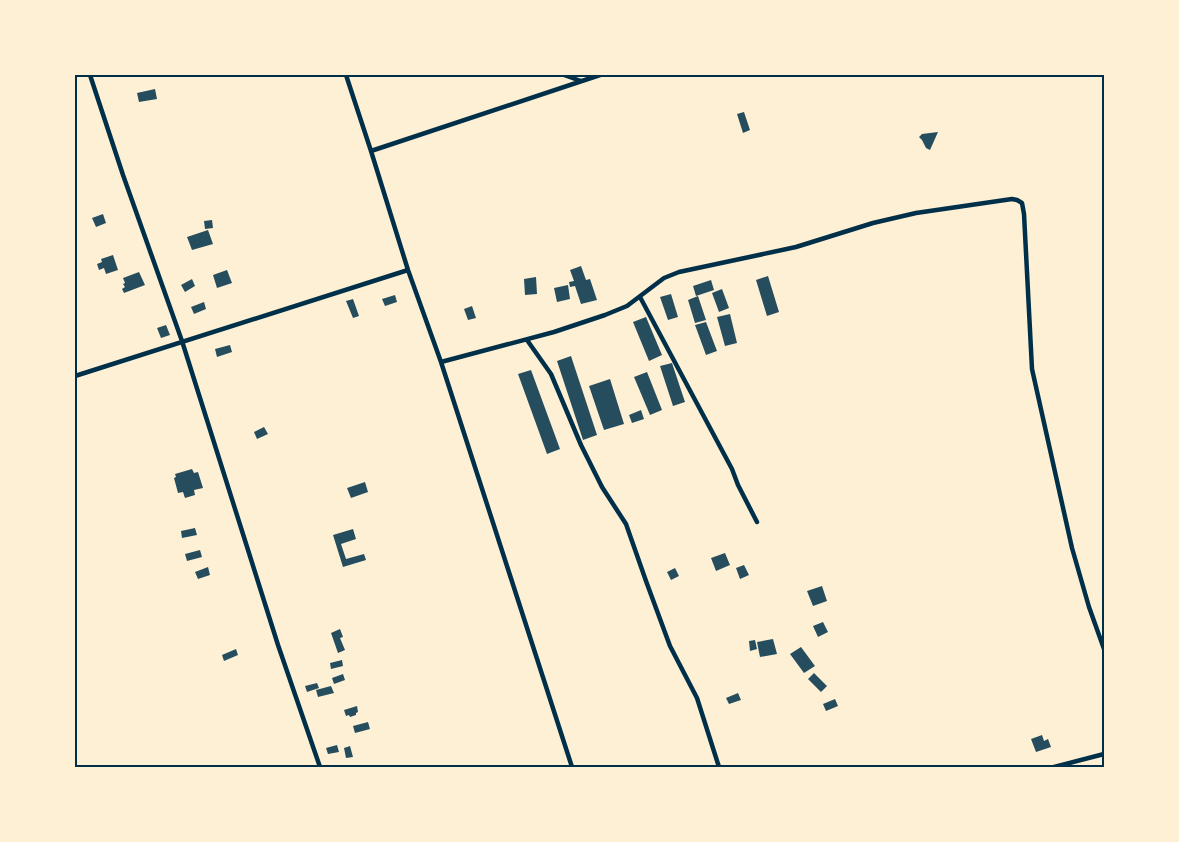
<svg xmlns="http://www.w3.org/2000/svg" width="1179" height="842" font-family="Mulish,sans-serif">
  <rect width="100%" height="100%" fill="#fdf0d5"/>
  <path fill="#264d5e" d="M155,89L157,99L139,102L137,93Z
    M744,112L750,130L743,133L737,114Z
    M938,132L930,150L926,148L922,140L919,137L922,134Z
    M103,214L106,223L96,227L92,218Z
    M212,220L213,228L205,229L204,221Z
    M208,230L213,244L192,250L187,237Z
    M113,255L118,270L106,274L104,268L99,270L97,264L102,262L101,259Z
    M581,266L586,280L590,279L597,300L581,304L575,286L570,287L569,282L574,281L570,270Z
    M227,270L232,283L217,288L213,275Z
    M139,272L145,285L124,293L122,289L125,287L123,284L125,283L123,278Z
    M768,276L779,312L767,316L756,280Z
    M536,277L537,294L525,295L524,279Z
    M192,279L195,286L185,292L181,285Z
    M711,280L714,290L696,296L693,286Z
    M568,285L570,299L557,302L554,288Z
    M722,289L729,308L719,312L712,293Z
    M671,294L678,317L668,320L660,297Z
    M395,295L397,302L385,306L382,299Z
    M698,296L706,320L695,323L688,300Z
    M353,299L359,316L353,318L346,301Z
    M204,302L206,309L194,314L191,307Z
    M472,306L476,318L468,320L464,309Z
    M730,314L737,343L725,346L717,317Z
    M646,317L662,355L649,361L633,322Z
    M706,322L717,351L706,355L695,325Z
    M166,325L170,335L161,338L157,328Z
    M230,345L232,352L217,357L215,349Z
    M571,356L597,435L583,440L557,361Z
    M672,363L685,402L673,406L660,366Z
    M531,370L560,449L547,454L518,374Z
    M647,372L662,410L650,415L634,377Z
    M610,379L624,424L604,430L589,386Z
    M641,410L644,419L632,423L629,415Z
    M264,427L268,434L257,439L254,432Z
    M192,469L194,473L198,472L203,488L194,490L195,495L185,498L183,492L178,493L174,478L176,477L175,474Z
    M365,482L368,492L351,498L347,488Z
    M195,528L197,535L182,538L181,531Z
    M353,529L356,539L341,544L346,559L364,554L366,560L343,567L333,535Z
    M200,550L202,557L187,561L185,554Z
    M725,553L730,565L716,571L711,558Z
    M744,565L749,575L740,579L736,568Z
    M208,567L210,575L198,579L195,572Z
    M675,568L679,576L671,580L667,572Z
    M822,586L827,601L813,606L807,591Z
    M823,622L828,632L818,637L813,626Z
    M340,629L343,637L340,638L345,650L338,653L331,633Z
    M773,639L777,654L760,657L757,642Z
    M755,640L757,649L750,651L749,641Z
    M801,647L815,666L804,673L790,654Z
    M236,649L238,655L224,661L222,655Z
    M342,660L343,666L331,669L330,663Z
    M814,673L827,686L821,692L808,679Z
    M343,674L345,680L334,684L332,678Z
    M317,683L319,688L307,692L305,686Z
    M331,686L334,693L318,697L316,690Z
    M738,693L741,700L729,704L726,698Z
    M835,699L838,706L826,711L823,704Z
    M357,706L358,712L356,713V715L350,717L349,715L346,716L344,710Z
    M368,722L370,729L355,733L353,726Z
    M1042,735L1044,741L1048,739L1051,747L1036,752L1031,739Z
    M337,745L339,752L328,754L326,748Z
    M350,746L353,757L346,758L344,748Z"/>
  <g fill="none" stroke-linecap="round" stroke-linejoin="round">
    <path stroke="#003049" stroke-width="4.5" d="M90,75L123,175L182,341L278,645L320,767
      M346,75L371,151L408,270L441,362L572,767
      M564,75L581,81
      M371,151L600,75
      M640,297L732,469L738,485L757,522
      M527,340L551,374L581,445L602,487L626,524L646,581L670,646L697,698L719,767
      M441,362L554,332L605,315L627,306L664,278L679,272L796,247L873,223L916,213L1012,199L1017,200L1022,203L1024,214L1032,369L1072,548L1089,607L1104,649
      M75,376L408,270
      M1054,767L1104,754"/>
  </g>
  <rect width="1179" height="842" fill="none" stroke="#fdf0d5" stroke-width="152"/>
  <rect x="76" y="76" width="1027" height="690" fill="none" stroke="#003049" stroke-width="2"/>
</svg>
